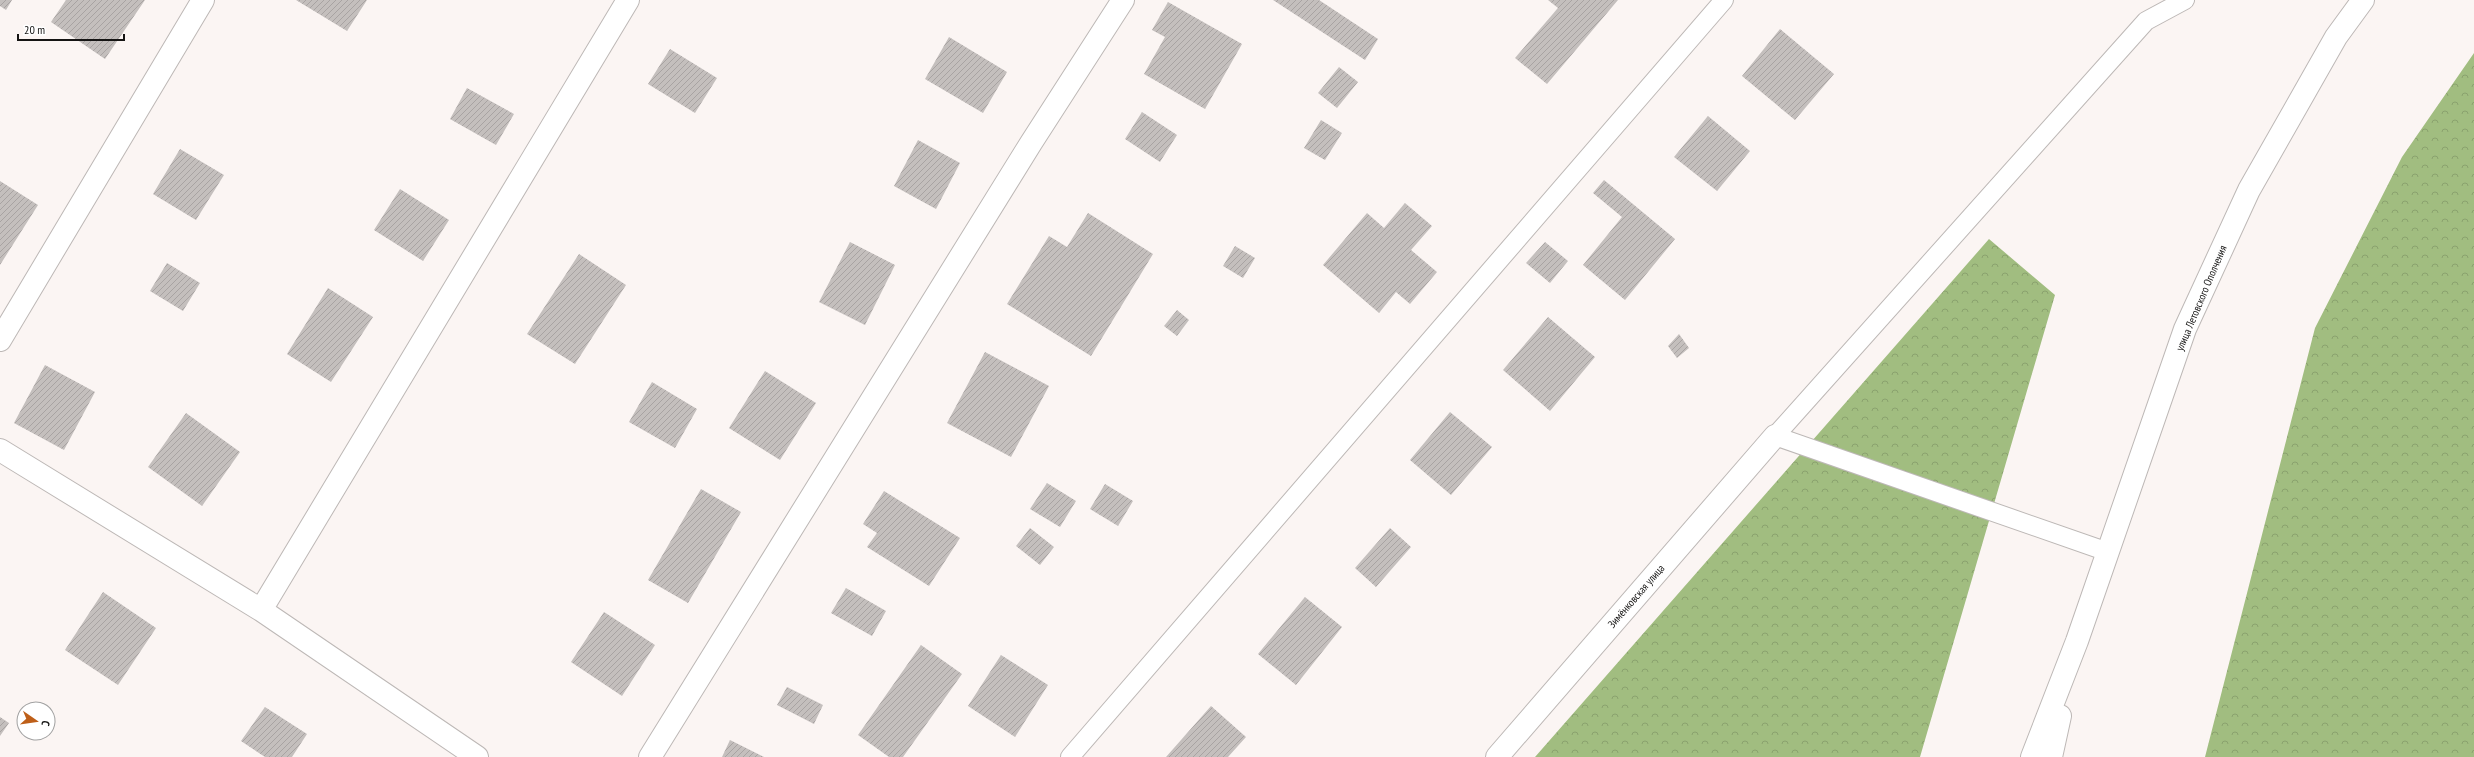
<svg xmlns="http://www.w3.org/2000/svg" width="2474" height="757" font-family="'PT Sans Narrow',sans-serif">
  <defs>
    <pattern id="forest-crowns" width="20" height="18" patternUnits="userSpaceOnUse"><rect width="20" height="18" fill="#a1bd80"/><path d="M2 6a3 3 0 1 1 6 0M12 15a3 3 0 1 1 6 0" fill="none" stroke="#8aa26e"/></pattern>
    <pattern id="building-hatch" width="6" height="6" patternUnits="userSpaceOnUse"><rect width="6" height="6" fill="#c4bfbd"/><path d="M-1 1l2-2M0 6l6-6M5 7l2-2" fill="none" stroke="#a8a3a2"/></pattern>
  </defs>
  <rect width="100%" height="100%" fill="#fbf5f3"/>
  <path fill="url(#forest-crowns)" d="M2474,53V757H2205L2315,328L2402,157Z
    M1989,239L2055,295L1920,757H1535Z"/>
  <path fill="url(#building-hatch)" d="M0,0H12L6,10L0,6Z
    M66,0H145L105,59L51,22Z
    M296,0H367L347,31Z
    M1273,0H1319L1378,39L1365,60Z
    M1548,0H1618L1547,84L1515,58L1558,8Z
    M1168,2L1242,44L1205,109L1144,74L1165,37L1152,30Z
    M1780,29L1834,74L1795,120L1742,76Z
    M949,37L1007,72L983,113L925,79Z
    M670,49L717,78L695,113L648,84Z
    M1339,67L1358,82L1337,108L1318,93Z
    M467,88L514,114L496,145L450,119Z
    M1142,112L1177,135L1160,162L1125,139Z
    M1708,116L1750,151L1717,191L1674,157Z
    M1321,120L1342,133L1325,160L1304,148Z
    M918,140L960,163L936,209L894,186Z
    M180,149L224,175L196,220L153,194Z
    M1604,180L1675,239L1625,300L1583,265L1622,217L1593,193Z
    M0,181L38,205L0,265Z
    M400,189L449,220L423,261L374,230Z
    M1405,203L1432,226L1411,250L1437,272L1410,304L1396,292L1379,313L1323,265L1367,213L1384,228Z
    M1088,213L1153,254L1091,356L1007,304L1049,236L1067,247Z
    M850,242L895,265L865,325L819,302Z
    M1545,242L1568,261L1550,283L1526,263Z
    M1235,246L1255,258L1243,278L1223,266Z
    M579,254L626,285L575,364L527,334Z
    M167,263L200,283L183,311L150,291Z
    M328,288L373,317L331,382L287,354Z
    M1177,310L1189,320L1177,336L1164,326Z
    M1548,317L1595,357L1550,411L1503,370Z
    M1679,334L1689,348L1677,358L1668,346Z
    M985,352L1049,386L1011,457L947,423Z
    M45,365L95,392L64,450L14,423Z
    M765,371L816,403L780,460L729,428Z
    M652,382L697,409L675,448L629,422Z
    M1450,412L1492,447L1451,495L1410,460Z
    M186,413L240,452L202,506L148,467Z
    M1047,483L1076,501L1060,527L1030,509Z
    M1105,484L1133,501L1118,526L1090,509Z
    M701,489L741,512L688,603L648,580Z
    M884,491L960,538L929,586L867,547L877,533L863,524Z
    M1030,528L1054,547L1040,565L1016,546Z
    M1390,528L1411,547L1376,587L1355,568Z
    M846,588L886,611L872,636L831,613Z
    M103,592L156,628L118,685L65,650Z
    M1305,597L1342,627L1296,685L1258,654Z
    M604,612L655,645L622,696L571,662Z
    M921,645L962,674L903,757H889L858,735Z
    M1001,655L1048,685L1015,737L968,706Z
    M787,687L823,705L814,724L777,705Z
    M1211,706L1246,737L1228,757H1166Z
    M265,707L307,734L292,757H265L241,741Z
    M0,717L9,723L0,736Z
    M730,740L764,757H722Z"/>
  <g fill="none" stroke-linecap="round" stroke-linejoin="round">
    <defs>
      <path id="service" d="M2108,552L1775,436L2146,21L2185,0
        M1070,757L1724,0"/>
      <path id="minor" d="M0,340L203,0
        M0,450L261,610L477,757
        M261,610L628,0
        M650,757L1031,143L1123,0
        M1497,757L1775,436"/>
      <path id="secondary" d="M2032,757L2077,641L2185,329L2249,190L2336,37L2363,0
        M2051,757L2060,716"/>
    </defs>
    <use href="#service" stroke="#bdb8b6" stroke-width="20"/>
    <use href="#minor" stroke="#bdb8b6" stroke-width="24"/>
    <use href="#secondary" stroke="#bdb8b6" stroke-width="24"/>
    <use href="#service" stroke="#fff" stroke-width="18"/>
    <use href="#minor" stroke="#fff" stroke-width="22"/>
    <use href="#secondary" stroke="#fff" stroke-width="22"/>
  </g>
  <g text-anchor="middle" dominant-baseline="central" stroke-width="3" stroke-linejoin="round" paint-order="stroke">
    <g font-size="11" fill="#151413" stroke="#fff">
      <text transform="translate(2201 298) rotate(-67)">улица Летовского Ополчения</text>
      <text transform="translate(1636 596) rotate(-49)">Зимёнковская улица</text>
    </g>
  </g>
  <g transform="translate(36 721) rotate(103)"><circle r="19" fill="#ffffff" stroke="#a1a1a1"/>
  <path d="M0-3L7 15L0 10L-7 15Z" fill="#be5f19"/>
  <text y="-6" font-size="11" font-weight="bold" text-anchor="middle" fill="#151413">С</text>
  </g>
  <path d="M18 34v6h106v-6" fill="none" stroke="#151413" stroke-width="2"/>
  <text x="24" y="34" font-size="12" fill="#151413" stroke="#ffffff" stroke-width="3" paint-order="stroke">20 m</text>
</svg>
